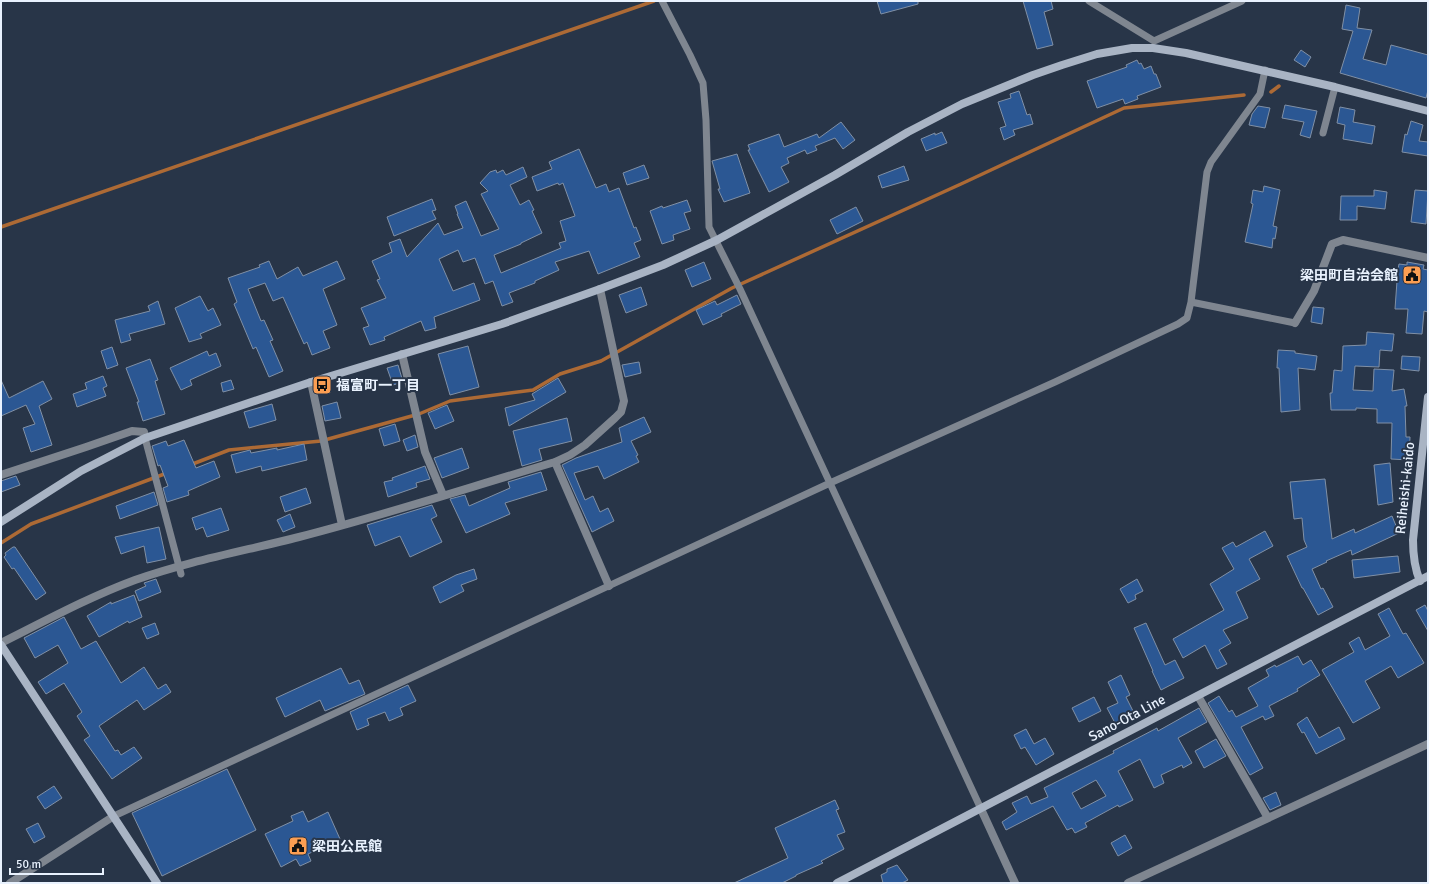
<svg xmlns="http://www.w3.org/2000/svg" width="1429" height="884" font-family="Signika,'Noto Sans JP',sans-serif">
  <rect width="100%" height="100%" fill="#283548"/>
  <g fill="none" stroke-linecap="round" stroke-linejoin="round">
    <path stroke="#ad6a35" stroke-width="3.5" d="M1271,92L1279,86
      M1,227L654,1
      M190,465L229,450L321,441L419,414L450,401L533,390L560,374L601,361L732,288L961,184L1124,108L1244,95
      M1,543L31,524L167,473"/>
  </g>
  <path fill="#2b5793" stroke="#8090a6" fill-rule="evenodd" d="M877,1H918V4L881,14Z
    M1023,1H1051L1053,9L1044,12L1053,45L1037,49Z
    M1346,5L1360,8L1357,28L1372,30L1363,59L1386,65L1391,45L1428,55V90L1426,98L1340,73L1353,31L1342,29Z
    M1301,50L1311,57L1305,67L1294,60Z
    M1137,60L1139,64L1141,63L1144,69L1151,66L1154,74H1156L1161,87L1137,96L1138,99L1125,104L1123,99L1097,108L1087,81L1127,67L1126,65Z
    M1019,91L1027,115L1030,114L1033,124L1013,130L1015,135L1004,140L1000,128L1006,126L998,102L1011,98L1010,94Z
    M1285,105L1317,111L1310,138L1300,135L1304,122L1282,118Z
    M1258,106L1270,108L1265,128L1249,125L1252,114Z
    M1340,107L1355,110L1353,122L1375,126L1372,144L1343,139L1345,125L1337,123Z
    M1411,121L1423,125L1419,141L1428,142V156L1402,152L1405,134L1407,135Z
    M841,122L855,140L843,149L835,138L815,146L817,150L807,154L805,150L787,158L789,163L781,167L789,182L769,192L748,150H750L748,145L779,134L784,147L817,134L819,138Z
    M942,132L947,143L926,151L921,139L935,133V135Z
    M579,149L596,188L606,184L609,192L619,188L634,228L636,227L641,240L634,243L640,257L598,274L589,251L555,262L559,270L535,281V283L509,293L513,302L502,306L493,281L485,284L475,258L463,262L458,250L439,259L453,291L474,283L480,300L434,317L436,328L425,331L421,321L384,337L385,340L370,345L363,328L369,326L361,308L386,298L377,280L380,279L372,261L392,252L389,243L400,239L407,257L438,223L444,235L463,228L457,214H458L455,206L466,201L481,236L499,229L481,194L488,191L480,183L490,172L496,170L497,173L503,170L506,175L523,167L527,177L510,185L520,205L529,200L534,210L532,211L542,233L521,243V244L494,255L501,273L561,248L559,243L566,241L560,221L575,216L563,183L559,185L558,183L537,191L532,177L552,169L549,162Z
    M737,154L750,193L724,202L718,189H720L712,161Z
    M644,165L649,178L627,185L623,173Z
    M904,166L909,180L882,188L878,176Z
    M1264,186L1280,190L1273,226L1277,227L1275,239L1273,238L1272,248L1245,242L1253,204L1251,203L1253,190L1263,192Z
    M1374,190L1387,192L1385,209L1357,206V220H1340L1341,196H1374Z
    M1415,190L1428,191L1426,224L1411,222Z
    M432,199L436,210L432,211L436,219L394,236L387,217Z
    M687,200L691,211L684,213L690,229L673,235L674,240L662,244L650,211L662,206L663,208Z
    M856,207L863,221L837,234L830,220Z
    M269,261L277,279L298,267L303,276L337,261L345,279L323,289L337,325L323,331L330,348L312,355L307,342L304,344L283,297L273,301L265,283L248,289L261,321L264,320L273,340L270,341L283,371L269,377L256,347L253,349L234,304L237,302L228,278L260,267L259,265Z
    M704,262L711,279L692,287L685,270Z
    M1407,262L1424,265L1423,269L1428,270V312L1424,311L1422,334L1406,333L1408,309H1395L1397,281L1396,280L1399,264L1407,265Z
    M641,287L647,305L626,313L619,295Z
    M737,295L741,304L721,314L722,316L703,325L696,310L715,301L717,305Z
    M200,296L208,311L213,308L221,325L200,334L202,338L189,342L175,308Z
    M158,301L165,324L129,334L131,340L121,343L115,320L150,311L148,306Z
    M1313,307L1324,308L1322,324L1311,322Z
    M1367,332L1394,334L1392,351L1380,350L1379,367L1355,366L1353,390L1373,391L1374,369L1394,370L1392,391L1404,389L1407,406H1405L1406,437H1410L1409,460L1391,459L1392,423H1377V409L1356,408V410H1331L1330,393H1332L1334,370L1342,371L1343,346L1366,345Z
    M468,346L479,387L450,395L438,354Z
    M112,347L118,365L107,369L101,351Z
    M1278,350L1295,351V353L1317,356L1315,370L1298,368L1300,410L1281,412L1279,368H1277Z
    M207,351L209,356L216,353L221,366L190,380L192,385L181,390L170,368Z
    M1402,356L1420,357L1419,371L1401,369Z
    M150,359L158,380L155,381L165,414L143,421L137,402H139L126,368Z
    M639,362L641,373L625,377L622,365Z
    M398,365L403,382L393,385L387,368Z
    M103,376L107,386L103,388L106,396L77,407L73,394L87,389L85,383Z
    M558,378L566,392L509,426L505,408L535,400L532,394Z
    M1,380L9,398L43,381L52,399L39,406L52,445L31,452L23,428L35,424L26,405L1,416Z
    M231,380L234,389L223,392L221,383Z
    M337,402L341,418L325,421L322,406Z
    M272,404L276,420L249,428L244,412Z
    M447,405L454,421L435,429L428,413Z
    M644,417L651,432L631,441L638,455L636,456L639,462L604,479L598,466L574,473L585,500L593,496L600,512L608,508L614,521L592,532L562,465L576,458L622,442L619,428Z
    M567,418L572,441L539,449L542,460L522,466L513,431Z
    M395,424L400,441L384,446L379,429Z
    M415,435L418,447L407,451L403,440Z
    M184,440L196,468L214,461L220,477L188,491L189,495L167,502L163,488L168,486L160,465L158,466L152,446L166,441L168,446Z
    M304,444L307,460L262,471L261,466L236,473L231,455L250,450L251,453L277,448V450Z
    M462,448L469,468L442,478L434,458Z
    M1390,463L1393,502L1378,505L1374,465Z
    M425,466L430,479L416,483L417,487L388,497L384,482L393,480L392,478Z
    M541,472L547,490L505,503L510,514L466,533L450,499L465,495L469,506L510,488L508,482Z
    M16,476L20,485L1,492V481Z
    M1325,479L1332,539L1354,529L1355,533L1392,516L1399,533L1352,555L1351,550L1326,561L1327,562L1312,569L1321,589L1323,588L1333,607L1318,615L1303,588H1302L1287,556L1307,547L1304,540L1302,518L1294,519L1290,482Z
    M306,488L311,503L285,512L280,497Z
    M154,492L158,505L120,519L116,506Z
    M432,505L437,516L431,519L442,542L410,557L400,536L375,546L367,525Z
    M221,508L229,530L207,537L203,527L196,530L192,518Z
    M290,514L295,527L283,532L277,520Z
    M159,527L166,559L147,563L144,546L121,554L115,537Z
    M1265,531L1273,546L1249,559L1260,579L1236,592L1248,618L1223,630L1231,643L1219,650L1227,664L1217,669L1205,645L1183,658L1173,639L1224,610L1210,584L1234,569L1222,548L1233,542L1236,547Z
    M13,547H15L46,593L36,600L14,568L12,569L4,557L6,555L5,553Z
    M1398,556L1400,572L1354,578L1352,560Z
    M474,569L477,579L461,585L464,591L440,603L433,587L456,575Z
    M156,579L161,592L139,601L135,591L146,586L144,583Z
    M1137,579L1143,591L1135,595L1136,599L1128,603L1120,589Z
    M134,595L142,617L129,623L128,621L99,637L87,616L111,602V604Z
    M1425,605L1428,611V631L1416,610Z
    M1389,608L1403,634L1406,633L1424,663L1398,678L1391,666L1365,681L1380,708L1353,723L1322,670L1354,652L1349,643L1359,637L1365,650L1390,636L1378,614Z
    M64,617L81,649L96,641L121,683L144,667L158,689L166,684L171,692L144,710L137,700L99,726L115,751L118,750L121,755L134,747L142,758L112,779L84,740L90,736L77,716L82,712L64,683L46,694L38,682L68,663L58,645L35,658L24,638Z
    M155,623L159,634L147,639L142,628Z
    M1146,623L1165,665L1175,660L1184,678L1161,690L1152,671H1153L1134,628Z
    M1298,656L1303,665L1311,660L1320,675L1297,689L1298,691L1269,706L1274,716L1265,720L1263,716L1241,727L1263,768L1250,775L1208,703L1219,696L1229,712L1232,710L1236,717L1258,706L1248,688L1269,676L1266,670L1275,665L1276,667Z
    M341,668L349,684L359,680L365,694L325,711L320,700L285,717L276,698Z
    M1121,675L1130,695L1126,697L1134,713L1115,723L1107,708L1118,703L1108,682Z
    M408,685L416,701L400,708L403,715L389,721L385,712L367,719L369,725L357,730L350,712Z
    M1094,697L1101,711L1079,722L1072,708Z
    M1199,708L1207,722L1178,738L1192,763L1183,768L1182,765L1161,775L1164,783L1154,788L1140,759L1118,771L1133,800L1119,807L1118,805L1085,823L1087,827L1075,833L1072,828L1067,830L1053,806L1006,830L1002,822L1017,812L1012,803L1027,796L1031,804L1048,797L1044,788L1114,753L1113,751L1157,728L1158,731ZM1096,780L1106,796L1081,809L1072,793Z
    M1307,717L1319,738L1339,727L1345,739L1316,754L1304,732L1302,733L1297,724Z
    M1026,729L1034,744L1045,738L1054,754L1036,765L1025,747L1021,749L1014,735Z
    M1216,739L1226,756L1204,768L1195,751Z
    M227,769L256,830L162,876L132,813Z
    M54,786L62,798L45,809L37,797Z
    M1276,792L1281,805L1270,810L1263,798Z
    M835,800L839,809L836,810L845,832L837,835L844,849L821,861L823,863L796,875V876L782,883H734L788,858L775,828Z
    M303,811L308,822L328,812L340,839L308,854L311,861L300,866L296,859L281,867L265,834L293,821L291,816Z
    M38,823L45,837L34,843L26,829Z
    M1125,835L1132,848L1118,856L1111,843Z
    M897,865L908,880L902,883H883L881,875L887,872V869Z"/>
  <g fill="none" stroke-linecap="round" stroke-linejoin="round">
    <path stroke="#7f8690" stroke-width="7" d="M662,1L690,55L703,83L706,120L709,227L740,289L981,809
      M1089,1L1154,41
      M1154,41L1242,1
      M1323,133L1335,87
      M1191,302L1295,323
      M145,438L181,574
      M114,816L830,483L1055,382L1178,324L1187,318L1191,302L1207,172L1211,162L1260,94L1265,70"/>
    <path stroke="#7f8690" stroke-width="8" d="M1295,323L1314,291L1332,244L1343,240L1428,258
      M402,354L425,452L443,495
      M311,382L342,525
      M555,462L609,586
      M1,475L86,447L132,431L144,432L145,438
      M1,643C45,621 89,597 135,580C189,561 244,551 299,537C385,515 470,487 555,462L570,455L585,445L615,418L621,412L624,401L600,289
      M1198,696L1268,818
      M981,809L1015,883
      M10,883L114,816
      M1128,883L1428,744"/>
    <path stroke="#a9b4c4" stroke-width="8" d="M1,522L81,471L145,438L311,382L502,324L600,289L663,265L717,240L835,175L908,132L962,104L1033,75L1062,65L1097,54L1132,48H1153L1186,53L1335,87L1428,111
      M1420,581C1414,567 1413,555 1413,540L1428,397
      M1,645L157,883
      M837,883L1428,576"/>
  </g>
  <defs>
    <symbol id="civic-square" viewBox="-11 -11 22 22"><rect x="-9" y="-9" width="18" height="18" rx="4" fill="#fc9e52" stroke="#283548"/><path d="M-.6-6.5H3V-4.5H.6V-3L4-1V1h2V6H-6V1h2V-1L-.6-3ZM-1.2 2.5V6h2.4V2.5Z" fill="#111"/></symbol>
    <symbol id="bus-square" viewBox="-11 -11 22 22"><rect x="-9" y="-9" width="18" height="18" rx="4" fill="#fc9e52" stroke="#283548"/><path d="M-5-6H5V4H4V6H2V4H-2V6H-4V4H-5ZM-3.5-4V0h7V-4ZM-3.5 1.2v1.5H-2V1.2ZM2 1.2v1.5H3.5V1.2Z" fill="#111"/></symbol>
  </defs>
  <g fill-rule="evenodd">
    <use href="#civic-square" x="1401" y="264" width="22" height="22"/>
    <use href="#bus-square" x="311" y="374" width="22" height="22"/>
    <use href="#civic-square" x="287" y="835" width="22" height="22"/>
  </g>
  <g text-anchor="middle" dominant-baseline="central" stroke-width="4" stroke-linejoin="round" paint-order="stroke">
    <g font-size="14" font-weight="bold" fill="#e9f2fe" stroke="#283548" text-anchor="start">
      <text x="1398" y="275" text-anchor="end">梁田町自治会館</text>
      <text x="336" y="385">福富町一丁目</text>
      <text x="312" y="846">梁田公民館</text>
    </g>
    <g font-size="14" fill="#e9f2fe" stroke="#283548">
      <text transform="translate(1405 488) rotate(-84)">Reiheishi-kaido</text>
      <text transform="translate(1127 718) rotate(-28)">Sano-Ota Line</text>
    </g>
  </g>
  <rect width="1429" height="884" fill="none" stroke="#e9f2fe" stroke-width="4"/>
  <path d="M10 868v6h93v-6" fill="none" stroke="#e9f2fe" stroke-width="2"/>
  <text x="16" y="868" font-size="12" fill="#e9f2fe" stroke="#283548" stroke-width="3" paint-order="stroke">50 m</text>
</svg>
